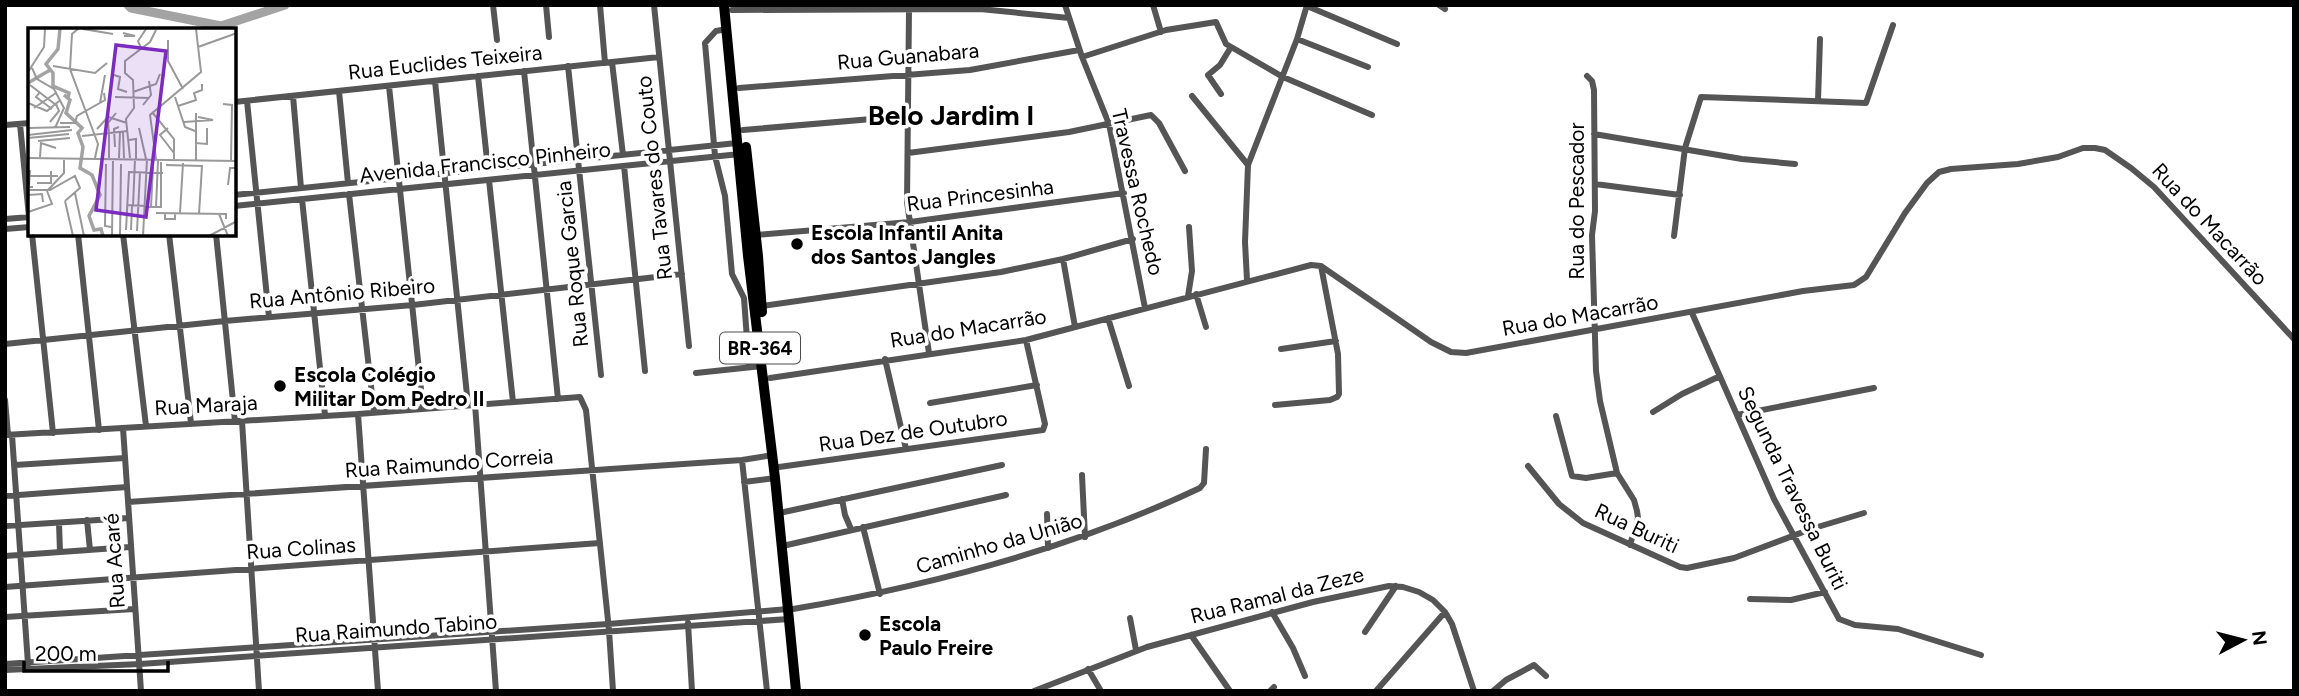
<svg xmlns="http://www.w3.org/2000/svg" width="2299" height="696" font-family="Figtree,sans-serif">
  <rect width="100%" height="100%" fill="#fff"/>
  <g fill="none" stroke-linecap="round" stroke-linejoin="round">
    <path stroke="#a3a3a3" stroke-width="9" d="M128,5L131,8L221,26L285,5"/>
    <path stroke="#555" stroke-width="6" d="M493,5L497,40
      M546,5L549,37
      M600,5L605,63
      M654,5L689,346
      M1065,5L1082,57L1109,124L1145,308
      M1153,5L1161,32
      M1439,5L1445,9
      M1307,6L1397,44
      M732,10L980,9L1069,18
      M909,10L907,202L929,353
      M727,29L716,31L705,43L715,156L725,196L732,274L744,298L749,367
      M1297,39L1368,67
      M1082,57L1166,30L1216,22L1226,44L1283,77L1372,115
      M612,62L623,155
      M568,66L601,375
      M524,71L558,399
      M478,76L488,169
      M1587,76L1592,81L1594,90L1595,211L1592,235L1596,371L1600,401L1617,473L1634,500L1637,511L1638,518L1630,545
      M435,81L468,405
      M389,86L423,408
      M739,88L970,70L1079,50
      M339,91L348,183
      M1221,94L1208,75L1220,65L1231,47
      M293,96L301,188
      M1192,96L1248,165
      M247,101L269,317
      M1818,101L1820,39
      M234,102L659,57
      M20,124L29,217
      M5,125L30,123
      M743,130L907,116
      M1594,134L1742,159L1795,164
      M908,153L1069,132L1151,115L1159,123L1185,171
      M624,166L645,371
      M489,180L513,402
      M1595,184L1680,195
      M349,194L374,412
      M234,195L737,143
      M302,199L325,415
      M234,206L740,154
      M5,219L30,217
      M5,229L30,227
      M32,234L53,433
      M78,234L99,430
      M123,234L146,426
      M169,234L191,423
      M216,234L235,421
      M756,235L910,222L1124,193
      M1674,236L1685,148L1701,97L1866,103L1893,25
      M1063,259L1075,327
      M1247,280L1245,242L1248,165L1297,39L1307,5
      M1196,294L1206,327
      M1188,296L1192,271L1189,227
      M762,306L1001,272L1063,259L1133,239
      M1692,313L1774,499L1839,619L1855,625L1898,629L1981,655
      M1108,318L1129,386
      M5,344L225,321L413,305L682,274
      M1281,349L1336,341
      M885,359L906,449
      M696,373L762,366
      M770,378L1026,340L1311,265L1321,266L1431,342L1451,352L1466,353L1803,291L1854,285L1866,277L1905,213L1927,183L1939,172L1951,169L2018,164L2058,157L2083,148H2095L2105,150L2131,168L2154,187L2294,339
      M5,400L8,435
      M930,403L1037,385
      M475,404L496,691
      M1275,405L1330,400L1337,397L1339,394L1338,354L1321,266
      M1653,412L1682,394L1718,377
      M358,414L378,691
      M1737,415L1874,388
      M1556,416L1572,476L1586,478L1617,473
      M242,421L259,691
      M123,428L141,691
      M5,435L358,414L580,397L586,410L609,630L613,691
      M12,435L28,664
      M742,460L767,691
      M15,465L125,458
      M1528,466L1559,504L1583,523L1680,567L1687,568L1734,558L1811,529L1864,513
      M779,467L1043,430L1045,424L1026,340
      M1082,475L1085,537
      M744,482L775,478
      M5,496L127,487
      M842,499L845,515L851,529
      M128,502L742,460L773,455
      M784,512L1002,465
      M1047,514L1048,548
      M87,520L90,550
      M59,523L60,552
      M5,526L129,518
      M863,527L880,594
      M787,545L1006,495
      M5,556L130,547
      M5,587L600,543
      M1750,599L1791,600L1825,592
      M793,609C933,585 1071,549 1200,488L1204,483L1206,449
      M1272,612L1293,648L1305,676
      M5,617L134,609
      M1130,618L1136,650
      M688,623L692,691
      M1365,632L1396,586
      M1191,635L1230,691
      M5,664L608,624L788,609
      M1088,669L1101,691
      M5,670L140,664L789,619
      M1034,691L1147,647L1313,602L1389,586L1403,587L1419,592L1433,600L1445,612L1452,624L1474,691
      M1270,691L1274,687
      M1376,691L1445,612
      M1493,691L1506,680L1534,665L1546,676"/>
    <path stroke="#000" stroke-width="10" d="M724,5L748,256L775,478L796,691
      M746,147L758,256L762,312"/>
  </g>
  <g fill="#000" stroke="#fff" stroke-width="2.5">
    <circle cx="797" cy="244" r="7"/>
    <circle cx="280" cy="386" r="7"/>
    <circle cx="865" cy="635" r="7"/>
  </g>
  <g text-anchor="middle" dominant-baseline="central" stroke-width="7" stroke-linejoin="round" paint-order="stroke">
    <rect fill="#fff" stroke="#4c4c4c" stroke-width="2" x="720" y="332.5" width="80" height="31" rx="5"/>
    <g font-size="19" font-weight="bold" fill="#000">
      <text x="760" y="348">BR-364</text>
    </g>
    <g font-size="21" fill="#000" stroke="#fff">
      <text transform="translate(908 56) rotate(-5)">Rua Guanabara</text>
      <text transform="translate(445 62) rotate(-6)">Rua Euclides Teixeira</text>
      <text transform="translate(485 162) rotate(-6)">Avenida Francisco Pinheiro</text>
      <text transform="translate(654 178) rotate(-96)">Rua Tavares do Couto</text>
      <text transform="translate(1138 192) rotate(77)">Travessa Rochedo</text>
      <text transform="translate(980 195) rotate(-7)">Rua Princesinha</text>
      <text transform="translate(1576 201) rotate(-90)">Rua do Pescador</text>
      <text transform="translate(2210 224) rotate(47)">Rua do Macarrão</text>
      <text transform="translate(572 264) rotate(-96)">Rua Roque Garcia</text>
      <text transform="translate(342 293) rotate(-5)">Rua Antônio Ribeiro</text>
      <text transform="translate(1580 315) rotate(-10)">Rua do Macarrão</text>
      <text transform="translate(968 328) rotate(-9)">Rua do Macarrão</text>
      <text transform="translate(206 405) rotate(-3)">Rua Maraja</text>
      <text transform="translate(913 431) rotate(-8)">Rua Dez de Outubro</text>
      <text transform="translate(449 463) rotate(-4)">Rua Raimundo Correia</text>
      <text transform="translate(1793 488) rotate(64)">Segunda Travessa Buriti</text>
      <text transform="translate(1637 528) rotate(25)">Rua Buriti</text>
      <text transform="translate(999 543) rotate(-16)">Caminho da União</text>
      <text transform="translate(301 548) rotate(-4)">Rua Colinas</text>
      <text transform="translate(114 561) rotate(-94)">Rua Acaré</text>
      <text transform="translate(1277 595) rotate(-14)">Rua Ramal da Zeze</text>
      <text transform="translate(396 628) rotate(-4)">Rua Raimundo Tabino</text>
    </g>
    <g font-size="21" font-weight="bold" fill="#000" stroke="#fff" text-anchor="start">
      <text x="811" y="232">Escola Infantil Anita<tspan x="811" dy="24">dos Santos Jangles</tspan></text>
      <text x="294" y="374">Escola Colégio<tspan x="294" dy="24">Militar Dom Pedro II</tspan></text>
      <text x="879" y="623">Escola<tspan x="879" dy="24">Paulo Freire</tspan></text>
    </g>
    <g font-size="28" font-weight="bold" fill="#000" stroke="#fff">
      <text x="951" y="115">Belo Jardim I</text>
    </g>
  </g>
  <g transform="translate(28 28)">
    <rect width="208" height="208" fill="#fff"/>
    <path fill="none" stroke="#a3a3a3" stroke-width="3.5" d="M32,1L30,21L18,36L25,45V58L41,65L40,70L36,67L42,72L38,85L54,100L50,105L55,119L52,140L64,147L72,167L61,188L66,202L73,201L75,208M0,55L22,42"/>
    <path fill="none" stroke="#999" stroke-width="2" d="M50,1L44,6L42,41L70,116L67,130M55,1L85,6M95,5L107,8H96M140,12V33L155,61M170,19L209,5M113,20L110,13L118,1M25,38L67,45L79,35M4,40L9,51L26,61L36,80L27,100M0,44L16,19L17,1M86,47L92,49L90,61L99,64M2,57L28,77M12,64L8,69L24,81M105,64L128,56L132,46M87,69L121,70M147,69L157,99L167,103M0,75L19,83L31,73M72,75L77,47M195,76L204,77L203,133M115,77L123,67L121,53M150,78L168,72L166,65L174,62V56M6,80L28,65M124,84L146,111V131M22,94L31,83L28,76M156,94L185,92L170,89M32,95H47L49,88L77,72L76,65M0,100L42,99M111,100L118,131M140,100L132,107L146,125M69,101L80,89L99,95M95,103L96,130M81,105L80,95L88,85M0,107L44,102M54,108L100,103M0,110L41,106M101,112L108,111V131M10,113L42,110M167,115L179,116V100M87,119L86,101L91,99M12,129L13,115L28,120M0,130L209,133M81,130V105M91,130L92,103M102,130L98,91L106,80L105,52L97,45V33L122,14L128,2M128,131L122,87L173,44L168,1M168,132V85M78,136L77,198L83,199M138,137L174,138L171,186M2,142L1,159H5M0,148H30M9,155H23V143M200,157L202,140H209M0,162H22L47,148L52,160L37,173M20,162L36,145V130M47,165L56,208M0,167L14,166L15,174M37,173L45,208M100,177L133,179V134M105,178L107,131M123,179L125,139M128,179L130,133M0,184L24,176L19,163M128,185L198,186V191M137,185V191H147V185M152,185L155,135M191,186L200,208M98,202L101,144L135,145M103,202L104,178M109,203L112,144M84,208L85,131M92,208L93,136M115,208L119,131M181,208L209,193"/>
    <path fill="#7b2cbf" fill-opacity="0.15" stroke="#7b2cbf" stroke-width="3.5" d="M88,17L138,23L118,189L68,182Z"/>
    <rect width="208" height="208" fill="none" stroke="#000" stroke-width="3.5"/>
  </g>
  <rect width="2299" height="696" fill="none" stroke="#000000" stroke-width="14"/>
  <g transform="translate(2243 640) rotate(83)" stroke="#ffffff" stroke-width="5" paint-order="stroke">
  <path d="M0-5L12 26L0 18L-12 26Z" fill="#000000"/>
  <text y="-10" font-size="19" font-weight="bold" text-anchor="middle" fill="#000000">N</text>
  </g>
  <path d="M24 661v10h144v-10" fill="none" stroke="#000000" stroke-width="3.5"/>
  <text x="35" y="661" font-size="21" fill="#000000" stroke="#ffffff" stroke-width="5" paint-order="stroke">200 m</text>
</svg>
